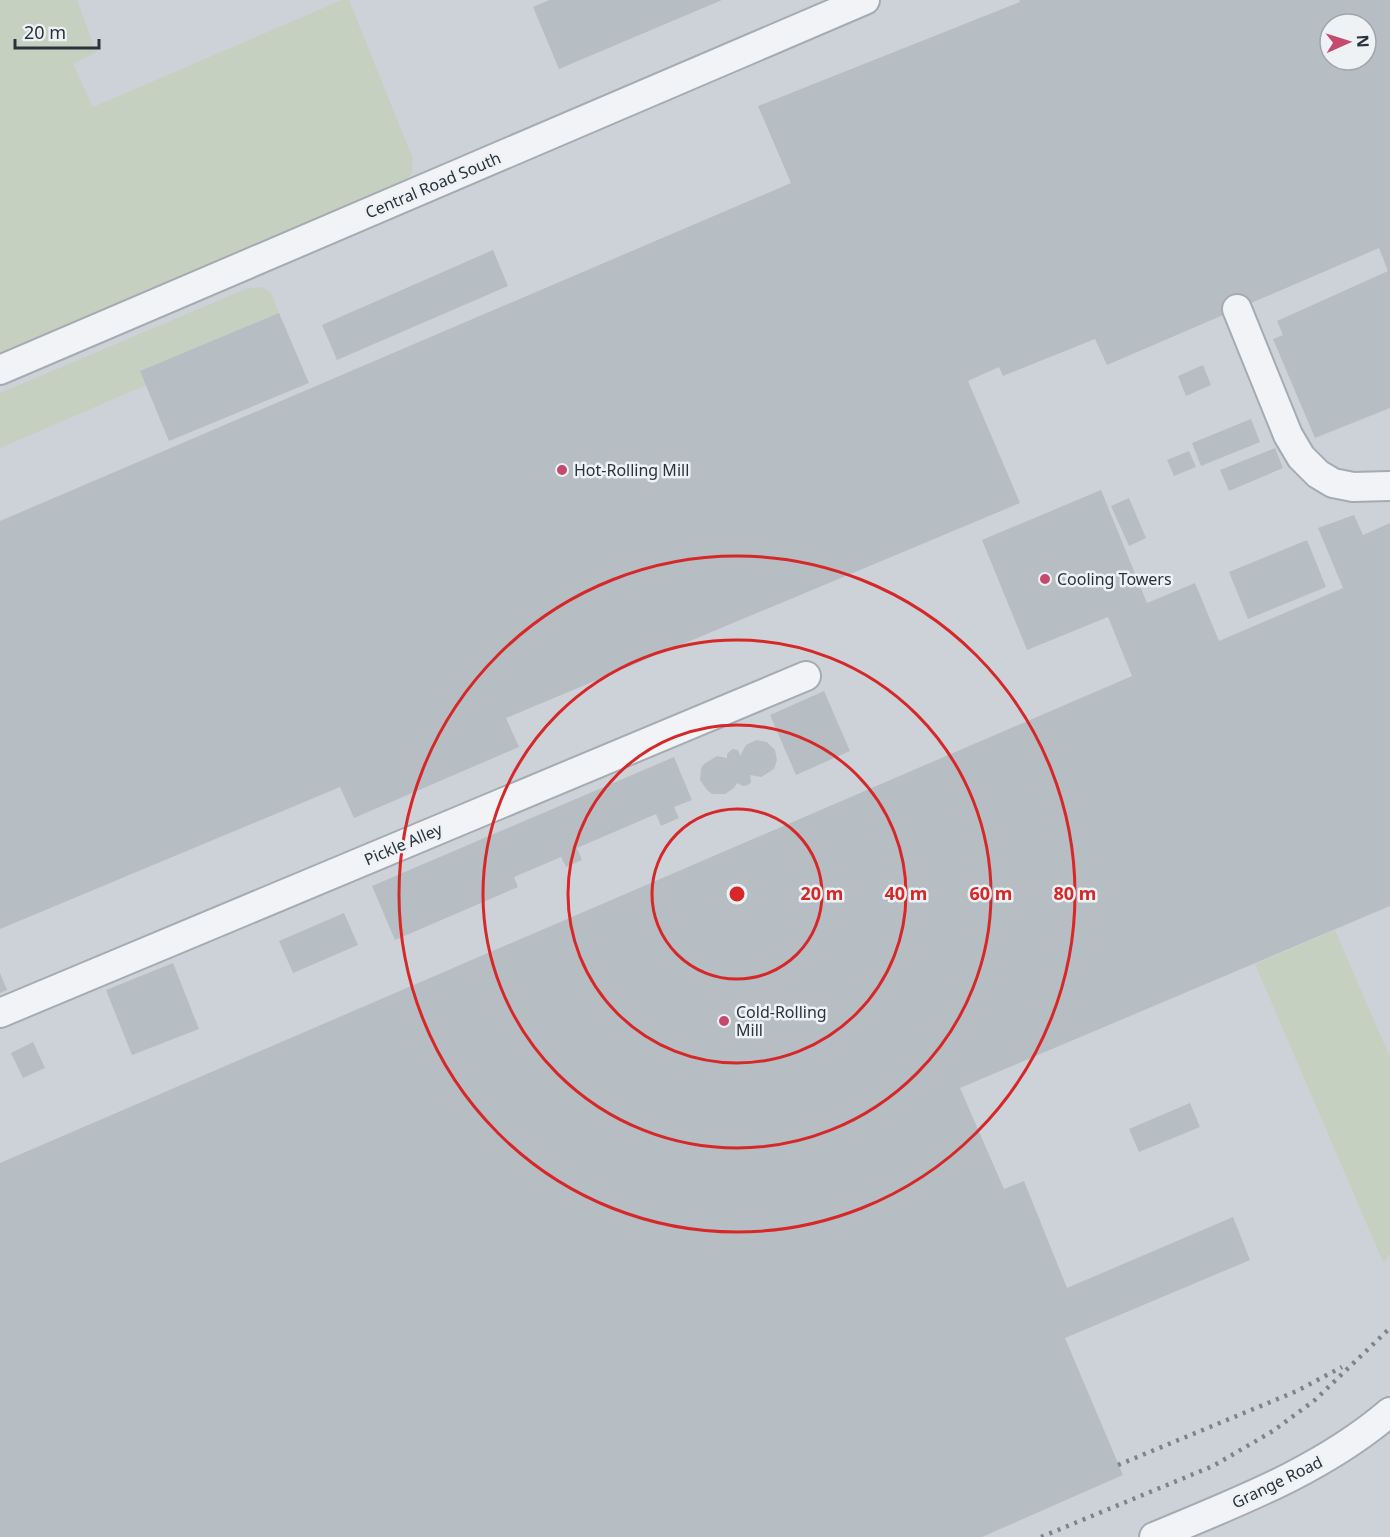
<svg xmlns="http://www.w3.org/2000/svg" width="1390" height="1537" font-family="'Noto Sans',sans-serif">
  <rect width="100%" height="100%" fill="#dee3e7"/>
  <path fill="#cdd2d9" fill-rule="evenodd" d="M0,0H1390V1537H0ZM1330,24H1366V60H1330Z"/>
  <path fill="#c6d0c0" d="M0,0H77L96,52L73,64L93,107L342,0H349L413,159L412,173L403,183L0,355Z
    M262,287L271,293L279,313L140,371L146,385L0,448V393L248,288Z
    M1335,930L1390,1057V1254L1383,1262L1255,964Z"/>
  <path fill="#b6bdc3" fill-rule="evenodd" d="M549,0H722L559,69L533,7Z
    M1019,0H1390V408L1315,438L1273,339L1283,335L1277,321L1388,271L1379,248L1107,365L1095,339L1003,376L999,367L968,381L1020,503L506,718L519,747L354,818L340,787L0,929V521L791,183L758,106L1020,2ZM1330,24H1366V60H1330Z
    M493,250L508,286L337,360L322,325Z
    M279,313L309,383L169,441L140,371Z
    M1203,365L1211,385L1186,396L1178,376Z
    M1251,419L1260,442L1201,466L1192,443Z
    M1275,448L1283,468L1229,491L1220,470Z
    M1189,451L1196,467L1174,476L1167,460Z
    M1101,490L1147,603L1195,583L1219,641L1343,588L1318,528L1354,515L1363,535L1390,523V906L960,1088L1004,1189L1024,1181L1067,1288L1233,1217L1250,1260L1065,1338L1123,1475L982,1537H0V1163L1132,676L1108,617L1027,650L982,540Z
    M1129,498L1146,538L1129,546L1111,506Z
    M1307,540L1326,587L1248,619L1229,572Z
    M824,691L850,751L796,775L770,715Z
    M756,740L767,742L775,750L777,760L774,769L761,777L750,775L751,782L748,785L743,786L737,783L734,788L725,794H712L707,790L700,780L701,768L704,764L717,756L727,758V754L732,749L738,750L740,756L746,745Z
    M674,757L692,800L674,807L679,818L661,826L656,814L577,848L582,860L566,867L561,857L514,877L518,887L395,940L372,886Z
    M344,913L358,945L293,973L279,941Z
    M173,963L199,1029L132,1055L106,990Z
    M0,973L7,990L0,993Z
    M33,1042L45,1068L23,1078L11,1053Z
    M1190,1103L1200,1127L1139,1152L1129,1129Z"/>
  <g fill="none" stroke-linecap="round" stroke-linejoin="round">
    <defs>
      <path id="minor" d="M1237,309L1288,435L1301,457L1318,474L1333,483L1353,487L1390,486
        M0,370L865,0
        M0,1013L806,676
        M1154,1537C1237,1502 1321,1471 1390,1412"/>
    </defs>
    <use href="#minor" stroke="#a4abb1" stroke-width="32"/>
    <use href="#minor" stroke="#f1f3f6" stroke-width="28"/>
    <path stroke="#798590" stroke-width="4.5" stroke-dasharray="3 6" stroke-linecap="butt" d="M1118,1465L1297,1391L1342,1367
      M1041,1537L1213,1466L1273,1431L1315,1400L1390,1328"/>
  </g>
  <g fill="none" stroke="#d62828" stroke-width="3">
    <circle cx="737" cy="894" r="85"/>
    <circle cx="737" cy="894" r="169"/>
    <circle cx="737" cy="894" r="254"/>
    <circle cx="737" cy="894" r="338"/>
  </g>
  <g fill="#c6496e" stroke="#eef2f5" stroke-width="2">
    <circle cx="562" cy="470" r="6"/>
    <circle cx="1045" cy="579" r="6"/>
    <circle cx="724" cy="1021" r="6"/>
  </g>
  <g text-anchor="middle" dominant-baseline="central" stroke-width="5" stroke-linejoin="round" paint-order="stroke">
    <g font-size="16" fill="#28333d" stroke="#eef2f5">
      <text transform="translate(433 185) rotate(-23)">Central Road South</text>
      <text transform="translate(403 844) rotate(-23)">Pickle Alley</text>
      <text transform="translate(1277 1482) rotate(-26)">Grange Road</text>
    </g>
    <g font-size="16" fill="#28333d" stroke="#eef2f5" text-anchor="start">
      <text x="574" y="470">Hot-Rolling Mill</text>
      <text x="1057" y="579">Cooling Towers</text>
      <text x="736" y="1012">Cold-Rolling<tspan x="736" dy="18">Mill</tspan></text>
    </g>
  </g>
  <circle cx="737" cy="894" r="9" fill="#d62828" stroke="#eef2f5" stroke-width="3"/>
  <g font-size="18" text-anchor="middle" font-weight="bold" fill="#d62828" stroke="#eef2f5" stroke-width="5" stroke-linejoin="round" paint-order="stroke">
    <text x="822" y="900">20 m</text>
    <text x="906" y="900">40 m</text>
    <text x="991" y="900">60 m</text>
    <text x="1075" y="900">80 m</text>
  </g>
  <g transform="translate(1348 42) rotate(87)"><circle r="28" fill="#eef2f5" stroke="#9fa6ab" stroke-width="1.5"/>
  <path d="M0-4.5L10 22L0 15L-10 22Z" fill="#c6496e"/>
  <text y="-9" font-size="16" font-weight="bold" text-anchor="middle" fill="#28333d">N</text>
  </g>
  <path d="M15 39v9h84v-9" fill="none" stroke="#28333d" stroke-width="3"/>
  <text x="24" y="39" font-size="18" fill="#28333d" stroke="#eef2f5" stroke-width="4.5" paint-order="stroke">20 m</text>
</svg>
